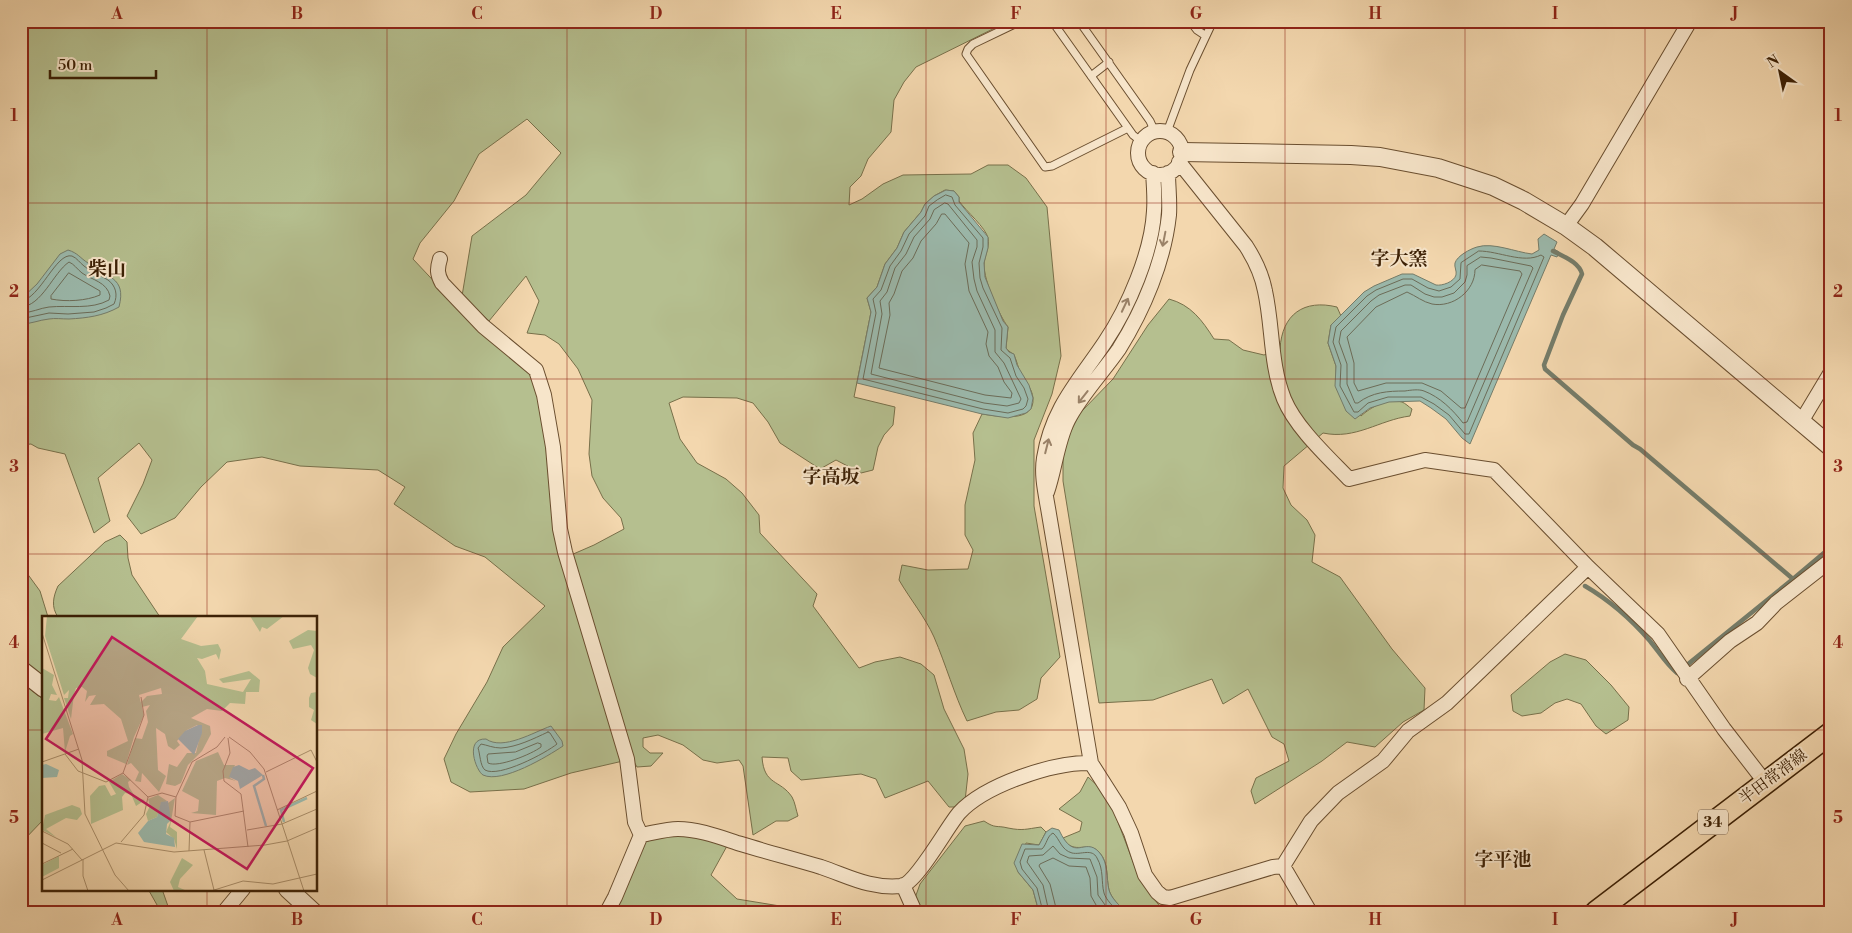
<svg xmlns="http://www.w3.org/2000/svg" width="1852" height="933" font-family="'Libre Bodoni','Noto Serif JP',serif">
  <rect width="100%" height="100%" fill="#f3d7ae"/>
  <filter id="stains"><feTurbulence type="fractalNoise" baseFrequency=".004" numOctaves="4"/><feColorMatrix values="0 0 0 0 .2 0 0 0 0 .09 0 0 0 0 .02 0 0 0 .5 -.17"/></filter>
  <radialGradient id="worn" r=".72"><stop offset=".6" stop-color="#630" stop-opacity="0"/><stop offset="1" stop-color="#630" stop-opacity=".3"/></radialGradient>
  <path fill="#b5bf8f" stroke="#78704a" d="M21,21H1009L916,67L904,82L894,100L891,132L868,159L861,176L850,187L849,205L862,199L883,184L903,175L971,174L988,165H1008L1026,178L1047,207L1061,356L1052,394L1034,440V506L1060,657L1041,678L1037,699L1019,710L996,712L967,721C954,694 946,665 934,637C925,617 910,599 899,580L902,565L928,570L968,569L973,550L965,535V505L975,460L973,433L982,414C997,416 1035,424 1033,398C1032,388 1025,382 1021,374C1018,368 1017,361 1014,355C1012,353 1008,351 1006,348L1008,327C999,315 984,281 984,265C984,256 990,248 988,238C986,228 966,211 959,201V197L954,191L945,190L934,196L925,204L921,212L904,232L897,248L885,264L877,287L867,298L871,312L854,397L895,407L893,425L884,435L878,447L873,470L861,473L836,460L820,469L780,443L768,422L753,403L737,398L683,397L669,403L680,439L697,463L726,479L742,493L759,515L760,533L817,594L813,606L859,668L875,662L900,657L921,664L934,675L944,709L964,749L968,774L965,801L958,807H949L928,781L885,798L876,779L861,774L801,780L791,771L788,758L762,757C764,786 780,779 792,797C795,802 796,810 798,816L788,821H776L753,835L743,766L739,760L717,763L703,760L683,745L658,735L643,738V747L650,753H663L651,766L637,767L633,760L571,555L594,545L624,529L621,518L603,498L592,476L589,454L592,400L578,369L559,344L545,335L527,333L539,301L526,276L489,321L462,296L472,236L526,195L561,153L527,119L479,154L454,201L420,243L413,259L475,325L534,373L540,393L559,552L623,761L571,773L524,789L470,792L451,782L444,759L456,734L487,682L503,647L545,606L485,557L455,546L394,504L405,487L378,470L300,466L262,457L227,462L201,487L175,518L141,534L127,516L143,484L152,460L139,443L98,478L110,521L94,533L65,454L38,448L31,444L21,445Z
    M1169,299C1191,305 1202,320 1214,339L1229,340L1243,350L1264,355L1280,349C1282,314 1304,299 1337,307L1341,316L1331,325L1328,343L1336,366V376L1361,416C1371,407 1387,398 1402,402C1405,403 1409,407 1412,409L1410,416C1379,420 1356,440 1323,433L1284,466L1283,488L1291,505L1307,520L1315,535L1312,562L1340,577L1392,649L1425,688L1424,710L1403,722L1375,747L1347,742L1322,761L1255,804L1251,791L1256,778L1289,761L1284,744L1272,737L1248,689L1223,704L1212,679L1153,700L1099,703L1063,481V447L1080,413L1113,379L1148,325Z
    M120,535L127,542L128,558L132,575L160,617H58C51,607 53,597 58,586L105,542Z
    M21,565L40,591L48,617H44V677L21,658Z
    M1565,654L1586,660L1611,685L1629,707L1628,720L1606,734L1596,726L1581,704L1567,699L1555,703L1541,713L1522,716L1513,711L1511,695L1550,662Z
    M21,682L44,700V819L21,843Z
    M1088,777L1100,788L1113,809L1140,880L1164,912H1126C1120,907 1111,898 1109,890C1106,878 1109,864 1100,853C1088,839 1074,857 1063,838L1080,831L1082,822L1059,809L1080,792Z
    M984,821C996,829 996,825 1008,828C1023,831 1026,829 1041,827L1046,832L1039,845L1026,843L1018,872L1033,890L1039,912H921L915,898L920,884L965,826Z
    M679,836H702L727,846L711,875L737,899L780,906L793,912H611L642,844L656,837Z
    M148,889H162L170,912H161Z"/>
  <path fill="#9bb9ac" stroke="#757c69" d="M946,190L954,191L959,197V202L988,237V248L984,263L985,277L1003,321L1008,327L1006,348L1009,352L1014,354L1017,365L1029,385L1033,398L1031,409L1026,413L1008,418L982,414L857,383L871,312L867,298L877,287L885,264L897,248L904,232L921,212L925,204L934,196Z
    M1544,234L1557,242L1554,249L1559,252L1557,257L1551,255L1470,444L1462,438L1446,419L1431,408L1420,401L1389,402L1370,408L1355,419L1346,411L1335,386L1336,366L1328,343L1331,325L1364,292L1374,286L1402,274H1413L1436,285C1442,286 1454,282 1456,275C1457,271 1454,267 1455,263C1457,256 1470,249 1477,247C1493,242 1515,252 1532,254L1539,250L1538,239Z
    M68,250C78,253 80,258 88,263C106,278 127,276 119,307C103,316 87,318 69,319C62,319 55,318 49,319C39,320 31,324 21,324V299L37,284L60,254Z
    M551,726L562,741L563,746C548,756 502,784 483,775C476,771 464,738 486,739C503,751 534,732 551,726Z
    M1052,828L1059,830C1075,864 1084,836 1099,852C1109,863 1106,878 1109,890C1111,898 1120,906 1126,912H1039L1033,890L1018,872L1014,863L1022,844L1039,845L1046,832Z"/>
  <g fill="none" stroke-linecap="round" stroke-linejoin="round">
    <path stroke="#6c6c58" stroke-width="1" d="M946,195L952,197L955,205L983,238V247L979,263L980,278L983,288L1002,328L1001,350L1010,358L1016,376L1024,388L1028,399L1026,406L1023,409L1008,413L983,409L863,379L876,313L873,299L881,290L890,266L901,251L909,234L925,216L929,206L937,200Z
      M945,203L948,204L977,240V247L972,262L974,279L977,291L995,330V352L1004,363L1021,399L1019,403L1007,406L984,403L871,374L882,314L880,301L887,292L895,268L906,254L914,237L930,219L934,210Z
      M942,214H945L969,243L965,264L969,291L988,332L986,344L989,356L998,367L1004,382L1012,393L1011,398L985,395L879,368L890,315L889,303L894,294L902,271L913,258L921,241L936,224Z
      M1479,251C1499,251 1523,264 1541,255L1544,257L1469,434H1465L1449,415L1434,404L1421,397H1388L1368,403L1358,412H1354L1340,386L1341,365L1333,342L1336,327L1367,296L1376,290L1403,279H1412L1428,288L1439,291L1451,287L1460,279L1461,263Z
      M1481,257L1491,258L1531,266L1533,268L1467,422L1463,423C1453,410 1440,397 1424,391C1419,389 1411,390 1405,391C1388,391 1372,392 1358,403H1355L1347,384V364L1339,342L1341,331L1371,301L1379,295L1405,285H1411L1425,294L1434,297H1442L1454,293L1465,282L1467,275V266Z
      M1482,265L1520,271L1522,274L1465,408H1461L1441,391L1422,383H1386L1358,391L1354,383V363L1347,337L1376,307L1407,292C1416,296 1423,302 1432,304C1453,308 1475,291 1475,270Z
      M69,273L100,291V295C86,301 66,302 51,299V296Z
      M21,301C40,299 56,252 72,256C77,258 80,263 84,266C91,272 100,275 108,280C116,286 118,295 114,304L106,308L94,312L68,314L49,313L21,319
      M21,307C42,306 53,273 69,262C74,264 77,269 82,273C92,280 107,282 110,296L109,300C91,310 69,305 49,307C40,308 31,313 21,313
      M548,732L550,733L557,744C546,753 499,778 485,770C480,766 480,753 478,748L481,744C487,745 493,748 501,748C517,747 533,739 548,732Z
      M538,743L541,744V747C532,754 498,768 488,763L487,756L488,754L515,752Z
      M1043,912L1037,888L1022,869L1020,862L1025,849H1042C1047,844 1047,836 1053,833C1060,839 1061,850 1072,853C1081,855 1092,848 1097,858C1104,870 1101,882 1104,893C1106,900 1114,907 1118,912
      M1049,912L1043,885L1027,862L1029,856L1043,855L1053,846L1060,854L1069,858L1090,859L1097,877L1098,895L1110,912
      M1057,912L1050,884L1039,866L1040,864L1053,858L1069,866L1086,867L1090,878L1091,896L1100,912"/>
    <path stroke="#757c69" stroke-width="4.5" d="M1553,251C1564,257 1579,262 1582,274L1563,315L1544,365L1545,369L1633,445L1640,449L1793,579L1831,547
      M1831,403L1828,408L1831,412
      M1585,586C1609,600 1631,619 1650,641C1659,652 1666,664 1677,673L1793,579"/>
    <defs>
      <path id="service" d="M1021,21L973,44L968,49L966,54L1045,167L1052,166L1128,128
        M1052,21L1133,135L1142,142
        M1079,21L1150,121L1155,132
        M1190,21L1197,30L1206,36
        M1091,76L1109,62
        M1167,132L1190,70L1213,21"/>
      <path id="minor" d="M1138 153a22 22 0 1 1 44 0a22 22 0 1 1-44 0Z
        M1179,162L1246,246C1255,260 1262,275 1265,291C1273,327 1270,364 1284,399C1296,428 1328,457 1349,479L1425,460L1494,470L1588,567L1658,634L1724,729L1765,782
        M1153,173C1154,186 1155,198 1154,211C1152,252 1128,308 1105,342C1079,381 1052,408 1044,458C1041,476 1046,495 1049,514L1091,763L1119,807L1131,833L1145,875L1157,892L1163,897L1170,898L1273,867L1283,866
        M1566,226L1582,204L1690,21
        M440,259C437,269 437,274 442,283L483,326L536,370L544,395L553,447L560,529L565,552L627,759L635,822L641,835L615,897L607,912
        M1801,422L1831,372
        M1047,492C1055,469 1057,442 1068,420C1081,395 1103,372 1119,349C1144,309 1164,261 1169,215C1170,201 1168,186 1168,173
        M1687,679L1730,641L1757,623L1776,603L1831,560
        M641,835C653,833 666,829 678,829C699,829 722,838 741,844C767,852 794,859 821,867C848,876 870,889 901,886C916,884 947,827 959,813C985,785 1053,762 1091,763
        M1283,866L1311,821L1338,793L1383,761L1408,731L1447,703L1588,567
        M1283,866L1310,912
        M903,885L915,912
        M224,912L243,889"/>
      <path id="tertiary" d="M1182,152L1351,155L1380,157L1438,168L1493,186L1524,201L1566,226L1595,247L1831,447
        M21,670L44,688
        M288,889L313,912"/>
      <path id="primary" d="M1596,912L1831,733"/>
    </defs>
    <use href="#service" stroke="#6a4e2f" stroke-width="9"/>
    <use href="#minor" stroke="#6a4e2f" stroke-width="16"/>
    <use href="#tertiary" stroke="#6a4e2f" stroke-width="20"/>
    <use href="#primary" stroke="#3c2005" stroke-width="24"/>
    <use href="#service" stroke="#f7e5ca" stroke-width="7"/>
    <use href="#minor" stroke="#f7e5ca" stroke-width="14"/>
    <use href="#tertiary" stroke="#f7e5ca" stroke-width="18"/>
    <use href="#primary" stroke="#f3d7ae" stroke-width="21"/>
  </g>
  <defs><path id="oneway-shaft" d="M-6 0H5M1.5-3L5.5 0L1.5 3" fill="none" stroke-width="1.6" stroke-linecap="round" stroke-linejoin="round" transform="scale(1.25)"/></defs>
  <g stroke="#9a8268">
    <use href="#oneway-shaft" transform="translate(1164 239) rotate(101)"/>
    <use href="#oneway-shaft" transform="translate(1125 305) rotate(-65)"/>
    <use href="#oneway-shaft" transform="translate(1083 397) rotate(128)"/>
    <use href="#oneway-shaft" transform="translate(1047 446) rotate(-76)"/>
  </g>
  <path fill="none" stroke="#8f2418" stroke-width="1" stroke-opacity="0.55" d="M207,21V617M387,21V912M567,21V912M746,21V912M926,21V912M1106,21V912M1285,21V912M1465,21V912M1645,21V912M21,203H1831M21,379H1831M21,554H1831M21,730H44M316,730H1831M207,889V912"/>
  <g text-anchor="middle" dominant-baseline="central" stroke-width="4" stroke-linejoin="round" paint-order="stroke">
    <rect fill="#f7e5ca" stroke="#745b40" stroke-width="1" x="1698" y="809.5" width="30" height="25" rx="4"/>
    <g font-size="15" font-weight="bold" fill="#3c2005">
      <text x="1713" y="822">34</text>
    </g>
    <g font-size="16" fill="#3c2005" stroke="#f7e5ca">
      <text transform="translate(1773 777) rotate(-37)">半田常滑線</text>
    </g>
    <g font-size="19" font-weight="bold" fill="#3c2005" stroke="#f7e5ca">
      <text x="1399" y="259">字大窯</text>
      <text x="107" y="269">柴山</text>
      <text x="831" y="477">字高坂</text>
      <text x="1503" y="860">字平池</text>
    </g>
  </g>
  <g transform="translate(42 616)">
    <rect width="275" height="275" fill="#f3d7ae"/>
    <path d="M5,0H156L139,23L159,30L176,28L179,34L177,44L174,38L160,43L155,42L163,55L165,68L201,76L209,63L181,67L177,63L207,55L218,64L217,76H204L203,88L188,87L180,95L165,93L149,102L168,110L169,118L160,135L146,149L139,167L133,170L124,168L127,148L135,151L145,137H154L160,111L155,109L145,114L135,125L138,129L132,134L126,130L123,118L114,112L116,154L124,160L117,176L100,157L99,166L93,165L97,156L89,147L85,149L93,122L100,123L106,106L104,95L108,89L100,91L99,86L105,80L120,78L119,72L97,79L102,99L92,121L84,148L65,140V135L86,125L79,103L62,88L48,89L54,79L47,80L43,86L45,75L40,71L34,72L32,78L29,103L22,82H26L27,74L22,79L3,20ZM208,0H242L225,13L220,11L218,16ZM266,14L275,15V62L268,58L266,52L272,34L269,29L251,33L247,25ZM0,52L12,59L10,69L15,79L9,78L7,84L14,85L17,81L31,118L28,120L23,136L21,112L0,118ZM275,76V108L269,104L272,94L267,91V82L269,77ZM176,136L182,149H193L188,162L194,165L183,162L175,165L174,199L149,197L156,195L157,184L140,175L154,145ZM80,158L89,164L86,166L87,171L94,182L103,184L94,190L89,178L83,177L80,181L81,194L49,208L48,180L57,170L63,169L69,180L74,178L67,166ZM116,179L125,185L119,188L115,201L106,205L104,198L108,190L106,183ZM133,182L128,211L135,216V233L132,223L124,216L128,207L126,187ZM30,189L38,192L40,198L35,204L24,202L4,213L14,221L0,214L3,199ZM17,240V252L0,261V249ZM140,242L151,249L138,263L136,271L145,275H132L128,266Z" fill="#b5bf8f"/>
    <path d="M156,109H160V117L152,139L136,123L143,115ZM4,148L17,154L15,161L0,162V149ZM197,149L207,154L213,152L221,159L198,173L196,165L187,161L191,151ZM126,185L129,204L125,208L124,218L132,222L133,231L102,226L96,217L106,205L115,201L119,186Z" fill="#9bb9ac"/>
    <path fill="none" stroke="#9bb9ac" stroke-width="2.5" d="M221,159L222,163L212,170L224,210M242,206L239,194L265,182"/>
    <path fill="none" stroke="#aa8e6a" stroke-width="1" d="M0,17L40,144L43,198L73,259L87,275M183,121L175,131L150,146L134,181L133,200L148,206L202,195M187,121L208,136L222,153L262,275M186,122L188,137L181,155L182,165L199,178L206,231M23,138L36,155L64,166L81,157L102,99L99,81M0,146L37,133M224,156L269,134L275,146M81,157L106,181M106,181L120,177L134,181M235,194L275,175M205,214L240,208L275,193M0,215L26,228L40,244M79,226L102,199L106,181M0,227L19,237M162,234L172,274M147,235L148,206M41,243V260L46,275M0,248L31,233M0,264L74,227L132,236L223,229L245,225L275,212M169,275L201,265L231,268L275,258"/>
    <path fill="#c2185b" fill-opacity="0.15" stroke="#c2185b" stroke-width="2.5" d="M70,21L271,152L205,253L4,123Z"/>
    <rect width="275" height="275" fill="none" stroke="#3c2005" stroke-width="2.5"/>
  </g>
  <rect width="1852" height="933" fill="none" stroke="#f3d7ae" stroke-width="55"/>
  <g transform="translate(1780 72) rotate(327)" stroke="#f7e5ca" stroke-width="4" paint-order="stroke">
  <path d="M0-4L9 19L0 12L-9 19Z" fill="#3c2005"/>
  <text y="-8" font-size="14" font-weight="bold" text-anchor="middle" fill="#3c2005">N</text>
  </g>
  <path d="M50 70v8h106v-8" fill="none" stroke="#3c2005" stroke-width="2.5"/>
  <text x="58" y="70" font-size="15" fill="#3c2005" stroke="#f7e5ca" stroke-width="4" paint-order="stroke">50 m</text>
  <rect x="28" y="28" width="1796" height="878" fill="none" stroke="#8f2418" stroke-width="2"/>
  <g font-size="16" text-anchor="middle" font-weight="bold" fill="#8f2418">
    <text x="117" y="19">A</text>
    <text x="297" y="19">B</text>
    <text x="477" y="19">C</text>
    <text x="656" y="19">D</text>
    <text x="836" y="19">E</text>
    <text x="1016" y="19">F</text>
    <text x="1196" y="19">G</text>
    <text x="1375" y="19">H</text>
    <text x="1555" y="19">I</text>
    <text x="1735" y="19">J</text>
    <text x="14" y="121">1</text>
    <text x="1838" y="121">1</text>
    <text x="14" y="297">2</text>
    <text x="1838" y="297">2</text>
    <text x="14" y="472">3</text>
    <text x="1838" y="472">3</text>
    <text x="14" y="648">4</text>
    <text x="1838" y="648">4</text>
    <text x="14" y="823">5</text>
    <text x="1838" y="823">5</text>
    <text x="117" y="925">A</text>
    <text x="297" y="925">B</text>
    <text x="477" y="925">C</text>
    <text x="656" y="925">D</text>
    <text x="836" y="925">E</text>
    <text x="1016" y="925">F</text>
    <text x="1196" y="925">G</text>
    <text x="1375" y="925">H</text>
    <text x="1555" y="925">I</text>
    <text x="1735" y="925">J</text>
  </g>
  <rect width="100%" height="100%" filter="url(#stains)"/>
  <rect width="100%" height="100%" fill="url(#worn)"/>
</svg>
